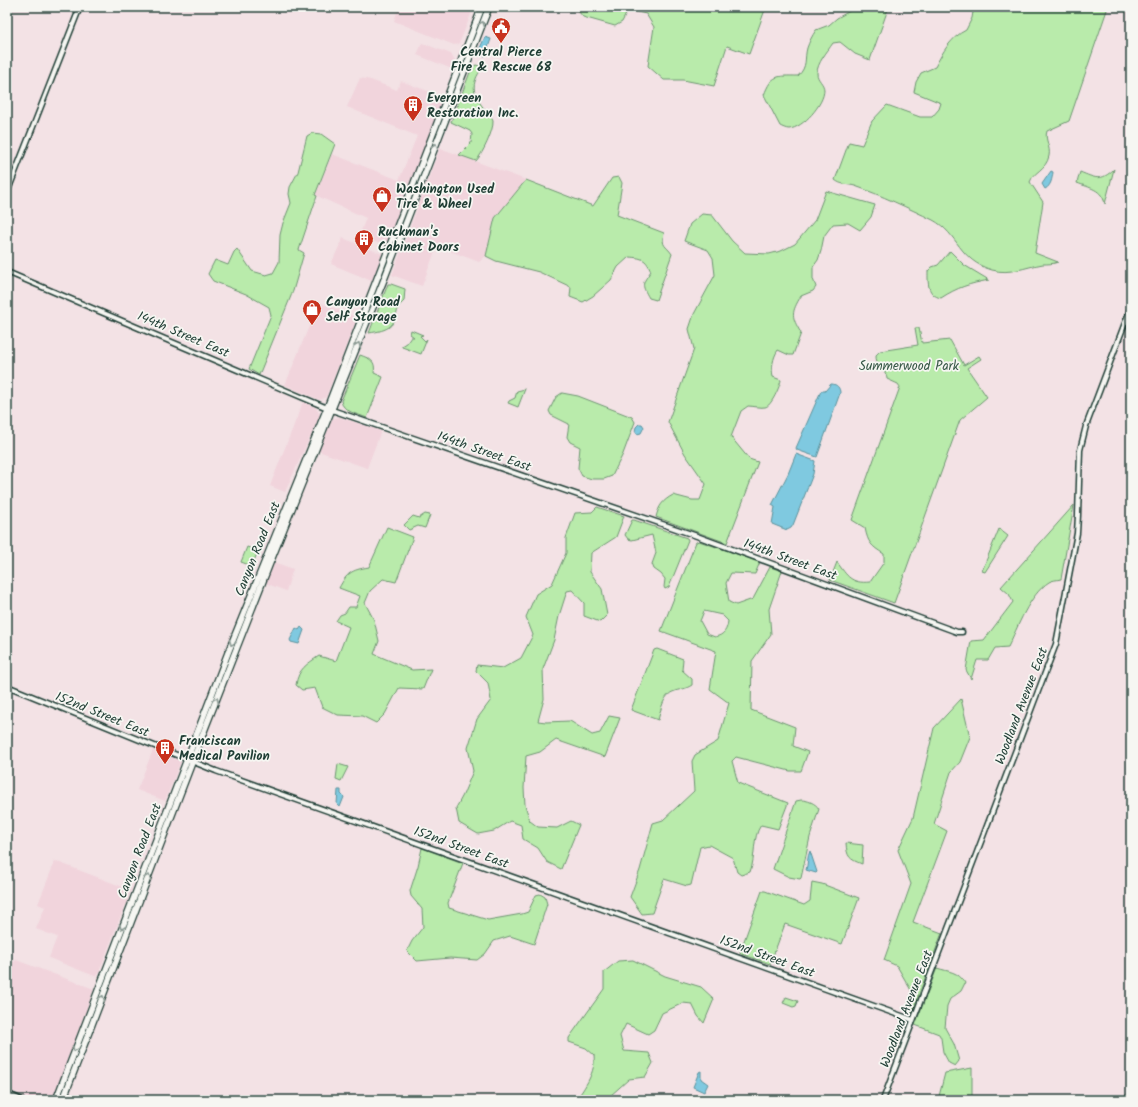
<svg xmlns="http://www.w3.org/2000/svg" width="1138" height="1107" font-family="Kalam,sans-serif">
  <rect width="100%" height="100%" fill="#f3e2e5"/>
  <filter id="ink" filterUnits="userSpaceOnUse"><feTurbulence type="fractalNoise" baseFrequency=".025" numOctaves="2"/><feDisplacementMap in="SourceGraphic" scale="8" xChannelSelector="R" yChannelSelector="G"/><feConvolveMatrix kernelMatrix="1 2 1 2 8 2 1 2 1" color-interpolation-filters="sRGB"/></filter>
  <g filter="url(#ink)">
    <path fill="#f1d4dc" d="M399,7H474L459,44L454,45L394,21Z
      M422,43L451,54L455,60L452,69L417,55Z
      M360,78L371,80L397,90L401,81L444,97L386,245H383L359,236L366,218L315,195L332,154L399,180L417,136L347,107Z
      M440,148L526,180L495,218L486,256L479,262L437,246L422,286L392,275Z
      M343,238L382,254L372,281L331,264Z
      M319,302L357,318L326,397L320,400L285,385Z
      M303,402L316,408L320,415L285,492L270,486Z
      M339,417L381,431L367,468L318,451L332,419Z
      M274,562L293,569L286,591L265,583Z
      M153,750L181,761L165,801L137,790Z
      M55,861L131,890L97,977L49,958L57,937L36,929L45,907L38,904Z
      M16,960L94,989L52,1100H33L7,1089V968Z"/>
    <path fill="#b9ebab" stroke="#6c9470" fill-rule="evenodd" d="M575,7H766L749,54L727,46L714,86L683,80H664L648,66L654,27L646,14L628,10L622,22L615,26L583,17Z
      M857,7H884L888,9L870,60L855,54L840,42L833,43C827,52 817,63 817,73C817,80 824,83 824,90C824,104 803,128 789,129C786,129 782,127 780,126L764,95C772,74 777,76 798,76C808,66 804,59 807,48C809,42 812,36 816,30L829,25L837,18Z
      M967,7H1108L1069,121L1047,131C1044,139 1051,147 1049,156C1046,170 1034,171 1030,182L1043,202L1035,253L1058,262C1053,264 1048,264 1043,264C1025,267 1010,275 992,270C958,260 959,234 933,220C908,208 881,195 855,186C847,184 841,185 835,180L849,142L862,145L872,121L887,105L920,117H932L939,109L941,103L914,92L916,82L921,73L935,67C943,52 950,38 966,30L972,18L973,12Z
      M476,65L483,67C469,85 473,95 486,111C488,114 492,117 493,121C494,130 482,155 476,161L459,155L471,143L472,134L470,131L451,122L472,67Z
      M312,133L321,134L335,144L315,195L317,196L299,250L304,253L293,291L259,375L249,369L271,315L269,307L246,294L213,281L208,274L215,260L228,265L234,252L237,249L252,271L266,275L273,273L279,262L280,235L283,223L291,203L289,194L290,187L298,172L307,136Z
      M1114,169L1105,204C1102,189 1090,188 1077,183L1080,172C1095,178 1101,182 1114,169Z
      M619,177L622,183L617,215L664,233C661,247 666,245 672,254L656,300L649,298C641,284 642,284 651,271C646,258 641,258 629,257L618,267L611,280L593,296L583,302L570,297L571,287L539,272L496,261L486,256L495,218L526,180L593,206L612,178Z
      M826,191L875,205L871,217L860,230L848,223L833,224L824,236L821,251L818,260L813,267V279L816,287L813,291L801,296C791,313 791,316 801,333L793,355H789L778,350C773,357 771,369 773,377L781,380C780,386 771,407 765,407C760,408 753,406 748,406L741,411L731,437L749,459L758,462L727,543L656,517C659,506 662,501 673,495L692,500H700L706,484L685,454L668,422L694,349L689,329L694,314L715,275L713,258L708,250L684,241L690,224L702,214L712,215L732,241L745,253L769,254L781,251L795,244L815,220Z
      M950,251L964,265L989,280C969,284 958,287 941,298C927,295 928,283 928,271L932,267L938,265Z
      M388,284H391L405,289L404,301L398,307C395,327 389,330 369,333Z
      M915,328H919L922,343L950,340L964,365L979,356L981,359L967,368L987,397L960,420L894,603L830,580L837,562C847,576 851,584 870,582L884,562V554C871,546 868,543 865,528L852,520L900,387L898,384L887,379C887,369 875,366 876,355L880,351L918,345Z
      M411,330L423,335L420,336L425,341L427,339L421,354L402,347V346L407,343L411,337H414L410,334Z
      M360,355C371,359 376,361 374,373L383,377L367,418C358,414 343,412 341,401Z
      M525,389L518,407L508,403L509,401L515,398L517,391Z
      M562,393L578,396L632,417L635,422L623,454L612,476L604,479H592L582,476L578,468L580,447L570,442L567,437L569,424L551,415L549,411L556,397Z
      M1074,505L1061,579C1057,580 1052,580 1049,582C1029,595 1018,627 1008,647L995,648L988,660H977L971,679L966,670L971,641L984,640L1013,602L1009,594L1001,587Z
      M597,507L624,516L616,537L591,553L590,572L602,589L607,615L600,622L584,616V603L572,590L567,591L559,616L554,640L543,669L544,699L538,721L546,722L570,721L592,735L600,733L609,716L620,718L605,757L556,740L540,752L526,756L524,788L525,805L530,821L538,827L557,828L571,821L579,825L561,869L547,862L538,848L523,839L521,825L510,821L494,831L478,834L459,823L456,808L463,795L473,771L468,748L477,719L491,700L488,683L476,671L477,665L503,668L521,658L533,635L526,617L536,594L552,584L566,553V538L575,513L592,512Z
      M425,514L430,515L425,528L418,526L409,530L404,525L413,516L419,518Z
      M632,520H634L687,538L688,540L669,587L665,589L664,587L665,579L661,574L654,569L652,564L656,553L652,535L632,540L628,539L625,535Z
      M387,527L413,537L396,582L383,579L370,591L365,603L374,620L379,641L374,654L412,670L431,669L423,689L399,688L385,714L376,723L362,716L338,715L322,707L315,688L302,690L296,685C298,669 307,664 319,656L336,661L349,627L336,621L340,615L345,613L349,607H356L360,596L339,588C347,573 351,570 369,567Z
      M999,529L1008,536L985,572L982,571Z
      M699,541L760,562L755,574L731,573L726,583L729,602L736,605L753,599L770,567L782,571L769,609L771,634L752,661L751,710L795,727L793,746L808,752L801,771H790L736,757L732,761L738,783L788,803L778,829L761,825C752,838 756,857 750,872L741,875L737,872L733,858L709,845L700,847L691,885L687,886L664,879L652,913L642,914L630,897L640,870L653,823L663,820L694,791L692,761L695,755L718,741L729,703L710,689L716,651L661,631L696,542ZM704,611L722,615L728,621C727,630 724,635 715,637L707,634L700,621Z
      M247,547L258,551L252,566L241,562Z
      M657,649L683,659L682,670L692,679V685C686,689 681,689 675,691C663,694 661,710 658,720L631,710L654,650Z
      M961,699L970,737L960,762L951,772L934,824L947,831L913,922L942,933L912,1013L906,1011L912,992L897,966L884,960L911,884L898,850L913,818L934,728Z
      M338,764L348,767L341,781L336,779Z
      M801,800C807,800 816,803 819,809L810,837L801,878L800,879L789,877L773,869L796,801Z
      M846,843L863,845L862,864C849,859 847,857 846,843Z
      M422,848L463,863L448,903L449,908L488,920L522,914L528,912L536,895L540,894L545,897L547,904L534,944L510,936L494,941L485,954L477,960L450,958L417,961L407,951L412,941L423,927L422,909L411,896L410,891L418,866Z
      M812,882L822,884L859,898L842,944L785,924L770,964L741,954L740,952L762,891H765L804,905L810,901Z
      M633,960L665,976L701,987L714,999L704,1023L698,1016L692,1004L683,1003L662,1013L654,1030L648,1034L626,1024L620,1036L624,1051L649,1053L653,1063L645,1077L629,1079L610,1096L600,1100H554L556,1096L576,1100C585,1087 596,1072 594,1055L586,1048L569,1042V1038L604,989V972L618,961Z
      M937,968C949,972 958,971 965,983L961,991L950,999L947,1006L945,1028L954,1044L959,1061L955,1066L949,1063L943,1052L941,1038L939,1034L915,1025Z
      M786,997L798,1001L796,1006L793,1007L783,1003Z
      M972,1068V1100H938L945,1073Z"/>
    <path fill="#7fc9e0" stroke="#59919b" d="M485,37L491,39L485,56L482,55L479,50Z
      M1051,171L1053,172C1052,179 1051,186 1045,189L1042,184Z
      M831,384C837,384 840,388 840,393L817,457L797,450L796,448L821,391H825Z
      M639,424H642L644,427L641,433L637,434L635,431L636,427Z
      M796,454L815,461L813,474L793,525L791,528L787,530L772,524L775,507L772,505L788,474Z
      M301,627L304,630L299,644L291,642L290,640L296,628L299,630Z
      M338,790H341V794L344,797L340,807L337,804Z
      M810,851L817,872L816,873L806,870C808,864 807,857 810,851Z
      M701,1071V1079L708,1084L704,1092L693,1087L699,1072Z"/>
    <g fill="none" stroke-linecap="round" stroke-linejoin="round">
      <defs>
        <path id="tertiary" d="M7,193L80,7
          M7,272L332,410L694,535L957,632H962
          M7,686L216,771L913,1020
          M883,1100L1056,644L1077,533L1078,515L1080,450L1086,426L1131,307"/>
        <path id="secondary" d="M7,1094L21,1100"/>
        <path id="primary" d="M56,1100L229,650L327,408L482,7
          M63,1100L206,726L270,563L385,277L489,7"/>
      </defs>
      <use href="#tertiary" stroke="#1f3d34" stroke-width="7"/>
      <use href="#secondary" stroke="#1f3d34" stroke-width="8"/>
      <use href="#primary" stroke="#1f3d34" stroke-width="8"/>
      <use href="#tertiary" stroke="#f6f6f2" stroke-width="4"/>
      <use href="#secondary" stroke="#f6f6f2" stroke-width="4.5"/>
      <use href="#primary" stroke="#f6f6f2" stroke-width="5.5"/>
    </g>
    <defs><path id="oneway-chevron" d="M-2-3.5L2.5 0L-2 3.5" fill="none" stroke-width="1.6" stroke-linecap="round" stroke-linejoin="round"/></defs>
    <g stroke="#8a9a93">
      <use href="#oneway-chevron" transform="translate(482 24) rotate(-69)"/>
      <use href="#oneway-chevron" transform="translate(435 146) rotate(-69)"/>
      <use href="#oneway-chevron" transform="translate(358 345) rotate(-68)"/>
      <use href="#oneway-chevron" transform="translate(232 643) rotate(112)"/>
      <use href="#oneway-chevron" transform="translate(216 700) rotate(-67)"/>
      <use href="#oneway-chevron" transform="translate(148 877) rotate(-69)"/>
      <use href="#oneway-chevron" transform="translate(122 927) rotate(111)"/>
      <use href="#oneway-chevron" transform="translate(102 998) rotate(-69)"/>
      <use href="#oneway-chevron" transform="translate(75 1049) rotate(111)"/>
    </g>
  </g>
  <defs>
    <symbol id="civic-pin" viewBox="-11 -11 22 30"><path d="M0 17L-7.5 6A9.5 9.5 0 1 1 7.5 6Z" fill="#c8321e" stroke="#f6f6f2"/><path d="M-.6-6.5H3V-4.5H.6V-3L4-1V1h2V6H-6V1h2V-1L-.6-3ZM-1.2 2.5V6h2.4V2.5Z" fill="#fff"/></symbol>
    <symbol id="building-pin" viewBox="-11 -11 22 30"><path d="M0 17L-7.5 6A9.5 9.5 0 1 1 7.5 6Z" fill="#c8321e" stroke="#f6f6f2"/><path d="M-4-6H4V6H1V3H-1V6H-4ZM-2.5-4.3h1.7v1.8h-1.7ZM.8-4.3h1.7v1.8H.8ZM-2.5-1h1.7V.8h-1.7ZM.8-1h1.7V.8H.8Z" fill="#fff"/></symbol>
    <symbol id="shop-pin" viewBox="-11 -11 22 30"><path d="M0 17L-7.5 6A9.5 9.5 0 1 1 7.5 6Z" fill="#c8321e" stroke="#f6f6f2"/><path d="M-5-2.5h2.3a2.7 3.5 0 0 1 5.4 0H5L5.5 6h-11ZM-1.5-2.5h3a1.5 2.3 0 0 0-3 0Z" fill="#fff"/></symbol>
  </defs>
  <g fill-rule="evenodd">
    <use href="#civic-pin" x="490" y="16" width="22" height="30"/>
    <use href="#building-pin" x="402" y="94" width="22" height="30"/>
    <use href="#shop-pin" x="371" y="185" width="22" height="30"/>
    <use href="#building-pin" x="353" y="228" width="22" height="30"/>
    <use href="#shop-pin" x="301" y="298" width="22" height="30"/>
    <use href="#building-pin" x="154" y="737" width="22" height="30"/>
  </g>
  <g text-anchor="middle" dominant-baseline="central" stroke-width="3.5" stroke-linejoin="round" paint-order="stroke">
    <g font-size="13" font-weight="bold" fill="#1f3d34" stroke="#f6f6f2" text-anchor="start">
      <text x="501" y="52" text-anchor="middle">Central Pierce<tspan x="501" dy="15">Fire &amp; Rescue 68</tspan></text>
      <text x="427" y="98">Evergreen<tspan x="427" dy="15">Restoration Inc.</tspan></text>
      <text x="396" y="189">Washington Used<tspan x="396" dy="15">Tire &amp; Wheel</tspan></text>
      <text x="378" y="232">Ruckman's<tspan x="378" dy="15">Cabinet Doors</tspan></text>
      <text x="326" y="302">Canyon Road<tspan x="326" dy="15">Self Storage</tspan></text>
      <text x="179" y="741">Franciscan<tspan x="179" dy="15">Medical Pavilion</tspan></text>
    </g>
    <g font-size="13" fill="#1f3d34" stroke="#f6f6f2">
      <text transform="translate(183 335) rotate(23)">144th Street East</text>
      <text transform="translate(484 452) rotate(19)">144th Street East</text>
      <text transform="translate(258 549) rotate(-68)">Canyon Road East</text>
      <text transform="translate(790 560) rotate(20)">144th Street East</text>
      <text transform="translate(1022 706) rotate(-69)">Woodland Avenue East</text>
      <text transform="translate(102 715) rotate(22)">152nd Street East</text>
      <text transform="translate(461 848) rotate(20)">152nd Street East</text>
      <text transform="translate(140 851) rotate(-69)">Canyon Road East</text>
      <text transform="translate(767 957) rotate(20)">152nd Street East</text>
      <text transform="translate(907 1009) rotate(-69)">Woodland Avenue East</text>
    </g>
    <g font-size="13" fill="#365746" stroke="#f6f6f2">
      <text x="909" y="366">Summerwood Park</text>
    </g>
  </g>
  <rect width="1138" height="1107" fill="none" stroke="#f6f6f2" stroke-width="24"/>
  <rect x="12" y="12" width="1114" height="1083" fill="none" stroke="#1f3d34" stroke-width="1.5" filter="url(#ink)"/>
</svg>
